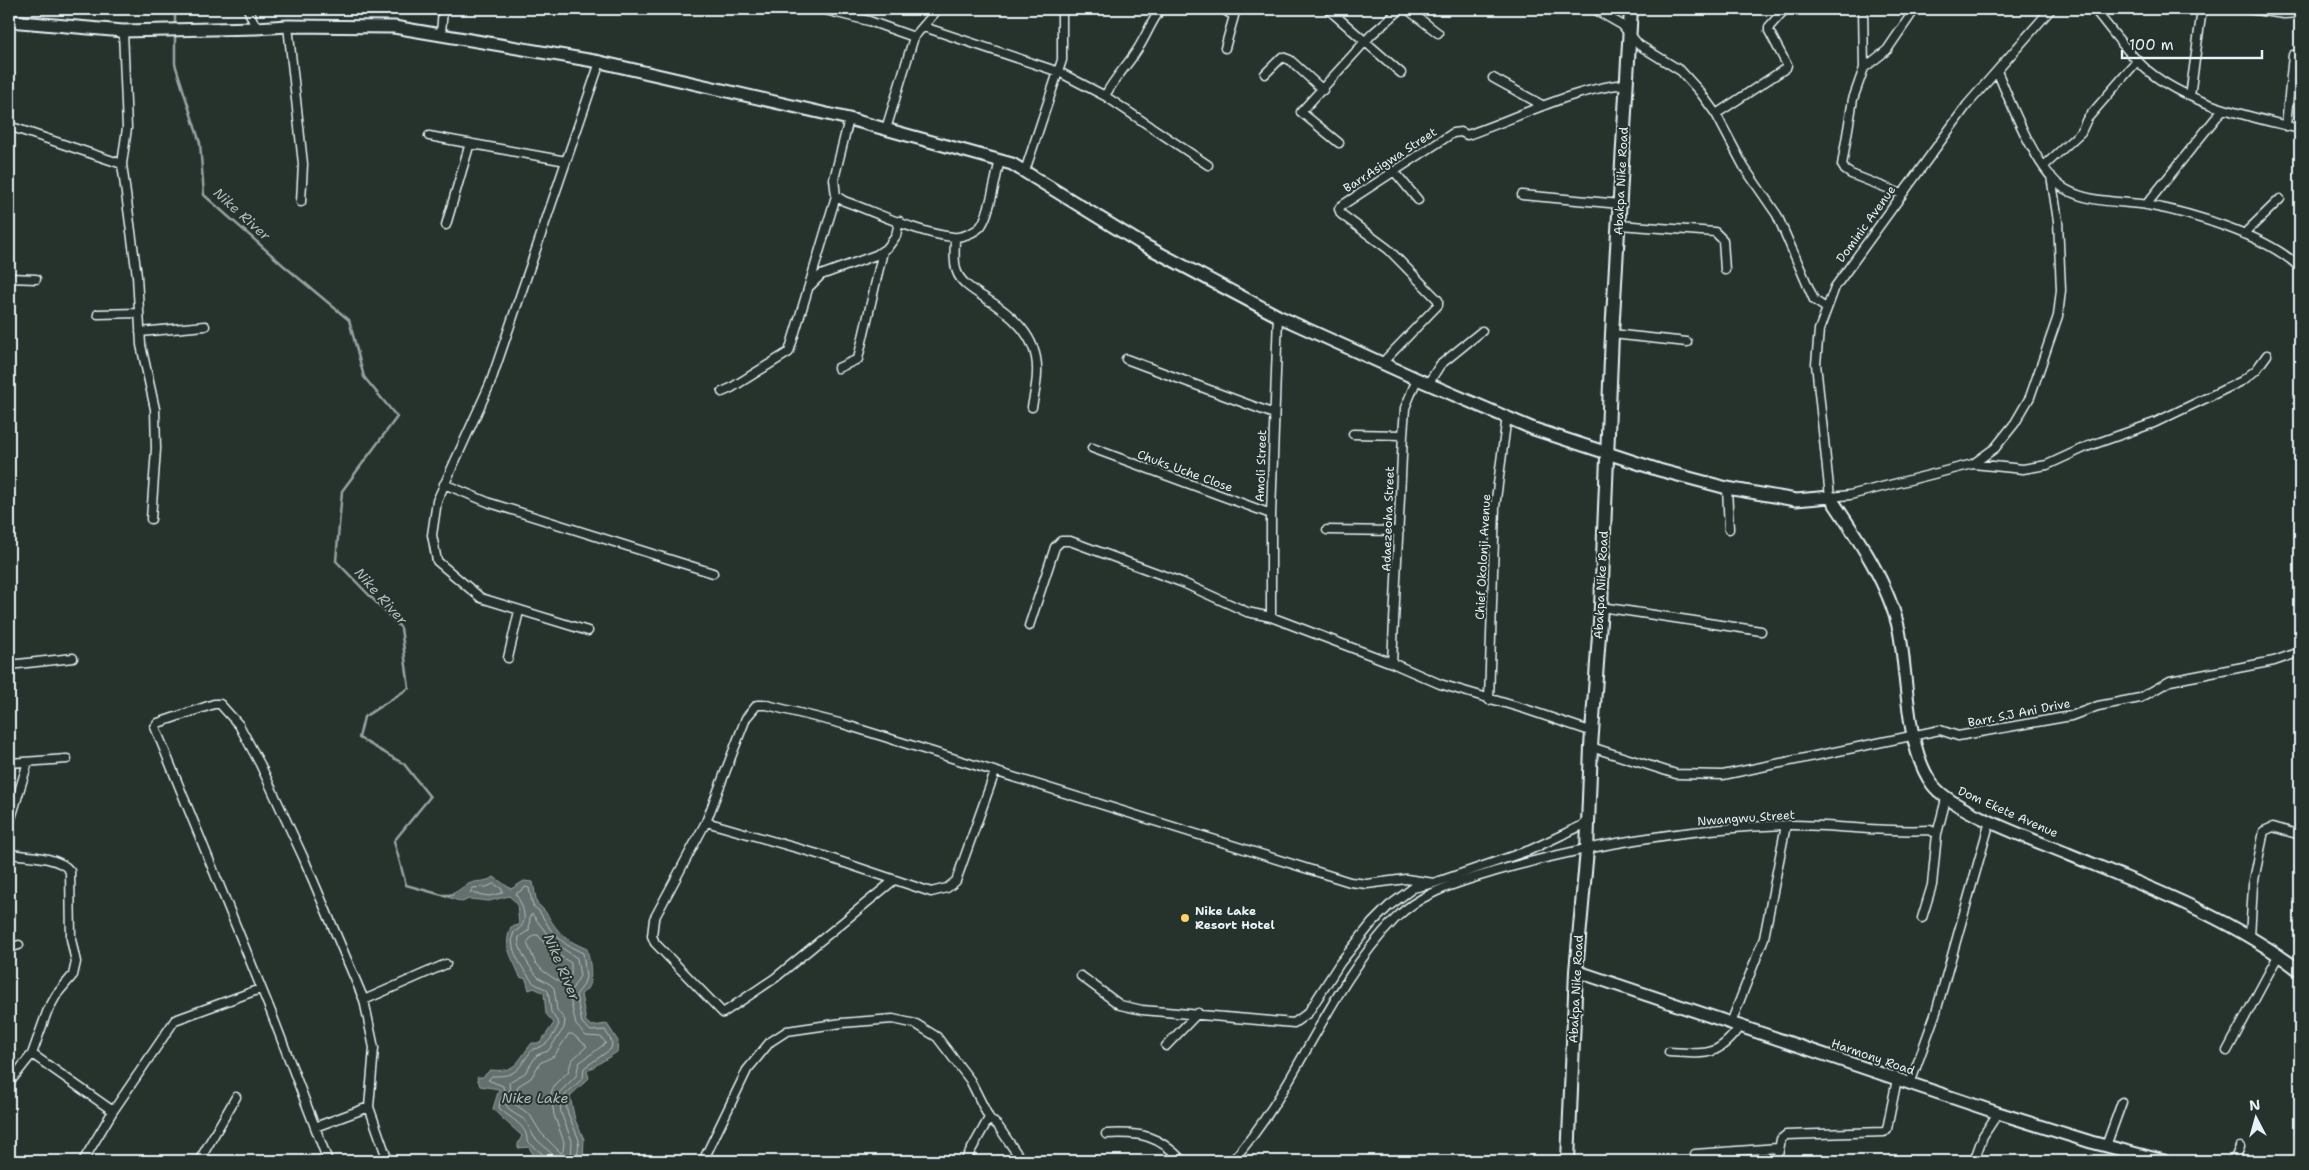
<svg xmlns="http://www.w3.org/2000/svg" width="2309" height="1170" font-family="'Shantell Sans',sans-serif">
  <rect width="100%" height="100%" fill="#26332d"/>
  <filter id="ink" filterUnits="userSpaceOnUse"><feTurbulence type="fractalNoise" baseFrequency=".02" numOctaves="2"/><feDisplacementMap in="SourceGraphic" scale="10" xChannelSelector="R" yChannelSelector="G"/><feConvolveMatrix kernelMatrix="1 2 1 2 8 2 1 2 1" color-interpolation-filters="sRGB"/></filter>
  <g filter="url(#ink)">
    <path fill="#636f6d" stroke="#98a3a5" d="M494,877L511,889L524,881L533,882L537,904C546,909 550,921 557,929C564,939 576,944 587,949C590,963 596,986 581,994L586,1022L592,1026L607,1024L618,1041L617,1052L587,1071L589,1078L570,1096L575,1120L584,1139L583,1161H547L535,1158L529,1147L518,1148V1144L522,1136C513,1127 502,1119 493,1109L499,1089L480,1086L477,1077H483L490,1070C517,1073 517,1061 532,1043H540L554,1023L546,1014L544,993L534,988L529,990L526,979L520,977C513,957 502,948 511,927L519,925L517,903L509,896L489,901L469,899L462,902L442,895C458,895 458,888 471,883C479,880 484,883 494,877Z"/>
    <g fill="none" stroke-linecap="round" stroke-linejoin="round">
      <path stroke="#b3bdc0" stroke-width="1" d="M494,884L502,889V893L489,896L470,893L473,888L486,887Z
        M534,935H538L549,949L571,963V977L564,985L543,971L535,962L527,943Z
        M569,1034H572L587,1046L572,1060L568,1072L555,1084L551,1093L554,1115L564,1142L563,1151L561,1153L541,1133L530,1115L515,1104L518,1086L531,1078L540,1063L554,1056Z
        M547,1161L545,1156L527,1141C528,1125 509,1118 499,1108L500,1101L504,1094L503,1086L488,1080L492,1076C519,1077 518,1067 533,1049C547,1047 553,1037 559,1024L551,1012L548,991C544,987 534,985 532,981C523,969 507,948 514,932C531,924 523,906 516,894L526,887L529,888L533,906L539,911L552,932L567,945L583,953L586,977L583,986L576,995L582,1023L591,1031L605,1030L612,1042L611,1049L584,1068L583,1078L565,1095L567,1111L579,1140L577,1161
        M553,1161L551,1153L534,1137L525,1120L512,1112L506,1105L510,1095L509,1082L525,1073L537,1055L548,1051L564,1028L565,1020L557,1010L554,988C549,982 542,981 537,976C531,969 516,947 519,937L529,930L530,916L532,914L553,942L577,958L580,976L569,994L576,1025L586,1036L601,1037L606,1043L579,1063L576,1076L559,1093L561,1113L572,1141L571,1161"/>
      <path stroke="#98a3a5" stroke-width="2.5" d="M175,27V9
        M175,33V64L200,143L204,195L283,265L349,320L364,377L397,417L342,491L336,561L401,628L409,688L364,717L359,738L404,764L430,797L394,841L406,885L442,895H452"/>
      <defs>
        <path id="street" d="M248,9L256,28
          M821,9L869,21L914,37
          M1223,9L1234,16L1225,48
          M1328,9L1401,73
          M1407,9L1438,33
          M1594,9L1622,25L1639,45L1681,71L1700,92L1716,114L1744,167L1777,215L1814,300L1826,308
          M1713,9H1717
          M1863,9L1864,68
          M2051,9L1967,105L1835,287L1819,330L1816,364L1830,497L1850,495L1973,464L2023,469L2047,465L2086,447L2154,423L2242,381L2256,370L2267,355
          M2094,9C2111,29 2127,53 2147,70C2189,105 2249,116 2300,129
          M2248,9L2284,14L2300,13
          M288,26L303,164L301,202
          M924,27L1059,72L1105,96L1208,165
          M123,31L127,128L122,164L137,276L141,345L155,409L156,449L151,519
          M441,33L443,9
          M1997,71C2010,101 2037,173 2065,189C2089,203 2120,201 2147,205C2191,213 2269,236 2300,268
          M1265,74L1282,57L1290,60L1323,90
          M1493,78L1542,105
          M1105,96C1114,78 1129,64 1139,47C1147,34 1152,20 1161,9
          M2190,96L2202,9
          M1716,114L1786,68L1787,65L1769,31V27L1785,9
          M849,119L834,179L836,196L844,201C878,213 917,233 953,237C961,238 976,232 981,226C990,214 996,175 1000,160
          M9,126L122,164
          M2286,126L2293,55
          M886,129L914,37L938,9
          M429,136L566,161
          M1339,143L1301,112L1372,34L1401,9
          M2044,166L2081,132L2087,119L2138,60
          M1025,171L1062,60V9
          M1394,171L1418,200
          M1902,194L1851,174L1845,170L1842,165L1853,99L1864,68L1887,50L1915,9
          M1522,195L1620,204
          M2146,205L2223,109
          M446,225L470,143
          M1619,225L1715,232L1723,240L1725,270
          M2244,234L2280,199
          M955,238C955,248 953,263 957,272C961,283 973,290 982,296C1010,313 1039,336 1037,373C1037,384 1034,396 1032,407
          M9,278L36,279
          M810,286L821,275L876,255L888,247L896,236L899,221
          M98,314L138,313
          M140,332L205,326
          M1612,334L1687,342
          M1126,359L1274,414
          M1382,363L1438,305V300L1388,249L1341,214L1339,209L1341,206L1453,133L1461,132L1467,135C1520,117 1569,90 1625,84
          M838,368L858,359L883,251
          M1428,384L1440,365L1482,331
          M722,392L731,388L789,352L836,196
          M1353,434L1403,435
          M1092,448L1271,514
          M1973,464L1995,448L2015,423L2030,397L2058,316L2061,290L2058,221L2051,176
          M444,484L490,503L713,573
          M1727,488L1729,529
          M1327,530L1399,531
          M1601,607L1761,631
          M1271,617V514L1278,316
          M1029,626L1055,547L1061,541H1070L1181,582L1247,612L1271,617L1392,663L1440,684L1525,709L1593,732
          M588,631L481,598L437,561L432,535L437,501L490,384L600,62
          M508,658L519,611
          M1392,663L1403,435L1405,408L1417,379
          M9,665L73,658
          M1489,700L1495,507L1507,416
          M1591,747L1676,774L1723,775L1940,730L1958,736L2071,716L2098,706L2140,698L2170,681L2274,661L2300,652
          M9,763L67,759
          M706,822L821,855L931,892L947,888L956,881L995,772
          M9,825L28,762
          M9,854C26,856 59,856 70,871L71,939L76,962L73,975L57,994L47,1012L32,1054L9,1083
          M893,881L775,978L723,1013L655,943L652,936L654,919L706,822L746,718L757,705H767L843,724L1350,882L1367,884L1406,879L1434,883
          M1922,918L1932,885L1937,834L1946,799
          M2250,937L2253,885L2264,831L2273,827L2300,835
          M9,948L19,945
          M1081,976L1120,1005L1142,1010L1294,1023L1308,1013L1340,963L1372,923L1389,906L1413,888L1434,883L1530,850L1583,825L1587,819
          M364,1000L446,964
          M1731,1023L1764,938L1786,825
          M1166,1046L1198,1013
          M2227,1051L2279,954
          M1669,1052C1706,1054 1717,1058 1740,1026
          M32,1054L113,1111
          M1910,1084L1936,1012L1990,821
          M315,1127L369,1107
          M1106,1134C1141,1132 1158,1135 1183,1161
          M2106,1146L2122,1102
          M1695,1154L1778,1148
          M83,1161L113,1111L175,1020L260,989
          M199,1161L236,1097
          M328,1161L271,1012L155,727L158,723L214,704H220L239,725L260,764L304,859L364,1000L374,1048L369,1107L388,1161
          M703,1161L747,1070L770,1042L787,1031L842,1023L893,1019L916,1024L937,1037L970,1080L989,1118L998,1126L1022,1161
          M965,1161L989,1118
          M1232,1161C1298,1088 1326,990 1395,919C1421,892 1458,883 1493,872C1585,845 1690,828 1786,825C1833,824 1882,833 1930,830L1937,834
          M1777,1161L1781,1139L1786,1135L1884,1132L1887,1129L1897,1079
          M1974,1161L1983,1136L1998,1113
          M2234,1161L2240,1147"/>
        <path id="secondary" d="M9,21L123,31L256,28L288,26L394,27L600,62L849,119L1012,164L1142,244L1278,316L1417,379L1534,429L1659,470L1727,488L1796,500L1830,497C1857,537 1888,582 1899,630C1908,676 1905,746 1932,784C1951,811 2035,840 2068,854C2148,887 2232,918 2300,971
          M1576,971L1998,1113L2091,1142L2164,1161"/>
        <path id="primary" d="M1568,1161L1576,971L1587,850L1591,747L1601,607L1612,334L1631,9"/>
      </defs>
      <use href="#street" stroke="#e8f1f8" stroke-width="11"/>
      <use href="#secondary" stroke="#e8f1f8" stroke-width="15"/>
      <use href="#primary" stroke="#e8f1f8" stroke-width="16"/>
      <use href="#street" stroke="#26332d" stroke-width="8"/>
      <use href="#secondary" stroke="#26332d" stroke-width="11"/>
      <use href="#primary" stroke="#26332d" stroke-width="12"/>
    </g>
  </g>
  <circle fill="#ffd166" stroke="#26332d" stroke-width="2" cx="1185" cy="918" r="5"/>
  <g text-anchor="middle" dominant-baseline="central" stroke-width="4" stroke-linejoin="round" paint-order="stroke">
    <g font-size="12" fill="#e8f1f8" stroke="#26332d">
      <text transform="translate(1390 160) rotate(-33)">Barr.Asigwa Street</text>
      <text transform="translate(1621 181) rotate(-87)">Abakpa Nike Road</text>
      <text transform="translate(1866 224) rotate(-54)">Dominic Avenue</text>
      <text transform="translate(1261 466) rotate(-88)">Amoli Street</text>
      <text transform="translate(1185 471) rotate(20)">Chuks Uche Close</text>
      <text transform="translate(1388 519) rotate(-88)">Adaezeoha Street</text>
      <text transform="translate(1483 557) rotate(-87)">Chief Okolonji Avenue</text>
      <text transform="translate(1601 585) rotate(-87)">Abakpa Nike Road</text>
      <text transform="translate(2019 713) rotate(-11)">Barr. S.J Ani Drive</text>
      <text transform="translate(2008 812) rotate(24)">Dom Ekete Avenue</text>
      <text transform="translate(1746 818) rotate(-4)">Nwangwu Street</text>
      <text transform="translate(1576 989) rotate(-87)">Abakpa Nike Road</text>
      <text transform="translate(1873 1057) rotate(19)">Harmony Road</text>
    </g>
    <g font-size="12" font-weight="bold" fill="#e8f1f8" stroke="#26332d" text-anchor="start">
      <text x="1195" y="911">Nike Lake<tspan x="1195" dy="14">Resort Hotel</tspan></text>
    </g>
    <g font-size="14" font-style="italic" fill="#b3bdc0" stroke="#26332d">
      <text transform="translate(242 214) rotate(42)">Nike River</text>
      <text transform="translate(381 596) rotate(48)">Nike River</text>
      <text transform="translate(562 967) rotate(67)">Nike River</text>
      <text x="535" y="1098">Nike Lake</text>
    </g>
  </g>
  <rect width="2309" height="1170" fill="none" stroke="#26332d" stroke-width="30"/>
  <rect x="15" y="15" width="2279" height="1140" fill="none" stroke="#e8f1f8" stroke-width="2" filter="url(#ink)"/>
  <g transform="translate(2256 1118) rotate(354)" stroke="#26332d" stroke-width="4" paint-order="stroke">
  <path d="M0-4L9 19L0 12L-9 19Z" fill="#e8f1f8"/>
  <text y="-8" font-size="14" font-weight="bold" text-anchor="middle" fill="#e8f1f8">N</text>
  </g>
  <path d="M2122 50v8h140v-8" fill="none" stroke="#e8f1f8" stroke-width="2.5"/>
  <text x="2129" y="50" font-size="15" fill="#e8f1f8" stroke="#26332d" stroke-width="4" paint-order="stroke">100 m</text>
</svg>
